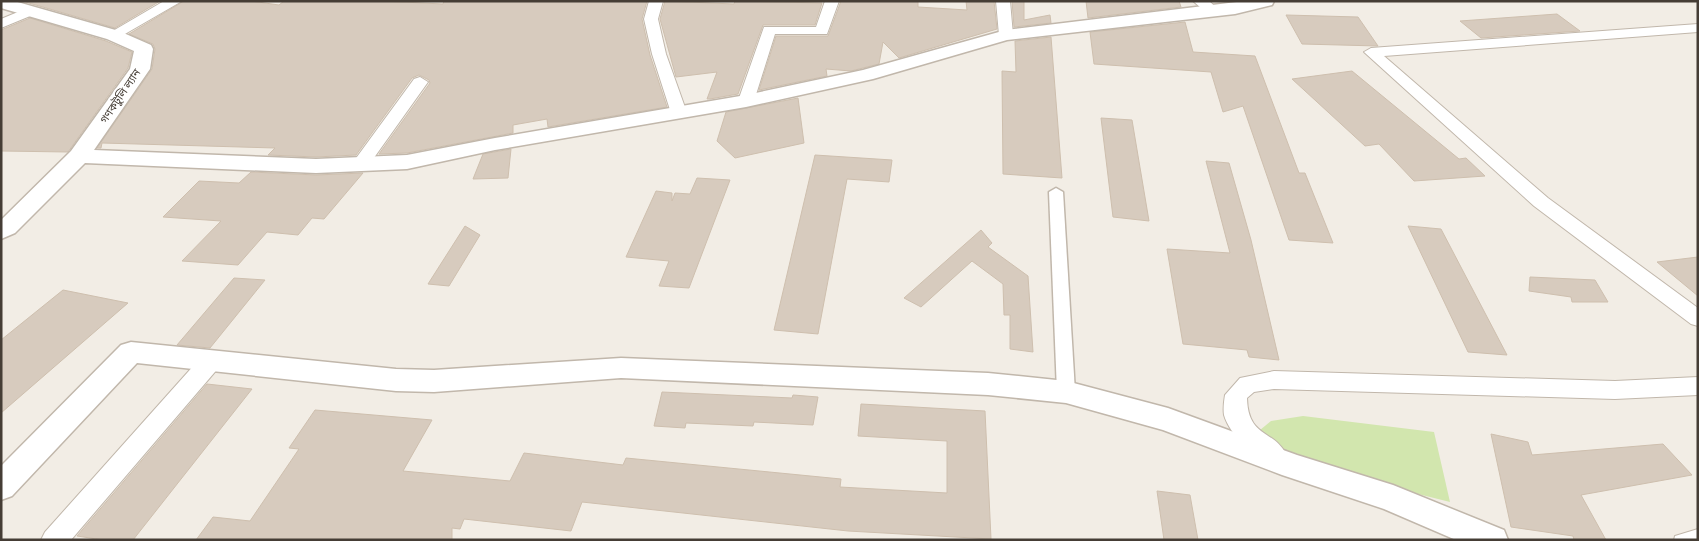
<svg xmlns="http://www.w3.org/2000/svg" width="1699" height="541" font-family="Ubuntu,'Noto Sans Bengali',sans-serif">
  <rect width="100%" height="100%" fill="#f2ede5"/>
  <path fill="#d2e6ae" d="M1303,416L1434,432L1450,502L1390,487L1285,453L1260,430L1271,421Z"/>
  <path fill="#d7cbbe" stroke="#cebfae" d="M22,1H160L115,28Z
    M184,1H251L279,5L284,1H382L443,4L444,1H647L642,19L650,55L667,107L548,127L547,119L513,125V133L407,153L379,154L430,83L429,80L419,75L412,78L356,155L316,157L268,155L275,148L102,143L101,148H97L152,69L155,49L153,44L129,34Z
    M665,1L734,4L735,1L822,3L815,25H763L738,94L710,99H707L717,72L676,77L660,19Z
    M841,1H918V7L967,10L966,1H994L997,29L899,58L883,42L879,64L851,71L826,69L827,76L759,90L776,36H828Z
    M1012,1H1024V20L1050,15L1051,23L1014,27Z
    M1086,1H1179L1181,7L1088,18Z
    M1557,14L1580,31L1481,38L1460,21Z
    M1286,15L1358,17L1378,46L1302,44Z
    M30,18L106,41L132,52L128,68L68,152L1,151V30Z
    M1185,22L1193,52L1255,56L1299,173H1305L1333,243L1289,240L1243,106L1223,112L1211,72L1094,64L1090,32Z
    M1051,37L1062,178L1003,174L1002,71L1016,72L1015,41Z
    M1352,71L1459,159L1466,158L1485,176L1414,181L1379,144L1365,146L1292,79Z
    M798,98L804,143L735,158L717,141L726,112Z
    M1101,118L1132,120L1149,221L1113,217Z
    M511,149L508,178L473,179L483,154Z
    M815,155L892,160L889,182L847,179L818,334L774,330Z
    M1206,161L1229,163L1251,240L1279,360L1249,357L1247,350L1183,344L1167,249L1230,253Z
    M251,172L316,175L363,173L324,219L312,218L298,235L267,232L238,265L182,261L221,221L163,217L199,181L239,183Z
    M697,178L730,180L689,288L659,286L669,261L626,257L656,191L672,193V201L675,193L690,194Z
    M465,226L480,235L449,286L428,284Z
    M1408,226L1441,229L1507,355L1468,352Z
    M981,230L992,243L988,247L1028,276L1033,352L1010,349V315H1004L1003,284L972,261L921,307L904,298Z
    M1698,257V296L1657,262Z
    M1530,277L1595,280L1608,302H1572L1571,297L1529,291Z
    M234,278L265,280L210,348L177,345Z
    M63,290L128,303L1,413V340Z
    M207,384L252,389L133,540H103L77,536Z
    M662,392L792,398L793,395L818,397L813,425L754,422L753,426L686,423L685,428L654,426Z
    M861,404L985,411L991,539L848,531L582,502L571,531L464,519L460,529L452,528V540H196L213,517L250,521L299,449L289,448L315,410L432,420L403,471L510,481L524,453L623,465L626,458L841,479L840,487L947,493V441L858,436Z
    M1491,434L1528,442L1532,455L1663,444L1692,475L1581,495L1606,540H1574L1573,536L1511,527Z
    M1157,491L1190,495L1198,540H1164Z"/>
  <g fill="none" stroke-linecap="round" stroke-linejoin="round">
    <defs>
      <path id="service" d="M1698,529V540H1674L1675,536Z"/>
      <path id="pedestrian" d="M1056,188L1063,192L1075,392L1072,397L1066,399L1060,397L1057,392L1049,192Z"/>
      <path id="minor" d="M164,1H182L118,38L113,39L106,35Z
        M649,1H663L658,19L666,54L687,113L685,116H673L671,113L652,54L644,19Z
        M825,1H839L827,34H775L754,101L752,104H740L738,101L764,27H816Z
        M996,1H1010L1013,35L1011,38H1001L999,35Z
        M1193,1H1209L1220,11L1213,15L1208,14Z
        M30,7L35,8L37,11L35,14L1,28V19Z
        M1698,24V32L1384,56L1548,198L1698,308V326L1691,324L1534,206L1364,52L1371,48Z
        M420,77L428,82L366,169H354L351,165L354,161L414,79Z
        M212,352L220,354L223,360L220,366L71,540H41L45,532L204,354Z
        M1274,371L1615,381L1698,377V395L1615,399L1274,389L1254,392L1247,398C1248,438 1273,429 1286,454L1283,461C1261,468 1230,436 1224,415C1223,409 1224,401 1225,395L1240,378Z"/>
      <path id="tertiary" d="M1,1H14L119,31L151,45L153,49L150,69L94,150L316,159L407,155L495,138L746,95L863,70L1006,30L1245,1H1274L1272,5L1235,14L1007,40L873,79L746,107L495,150L407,169L316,173L85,163L15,233L1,239V220L71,151L130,69L134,51L107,39L1,8Z
        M131,342L396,369L434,370L621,358L988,373L1066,381L1168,408L1297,455L1393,485L1504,530L1508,540H1456L1384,509L1282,475L1163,430L1066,403L988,395L621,378L434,392L396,391L137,363L12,496L1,500V466L121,345Z"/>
    </defs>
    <use href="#service" stroke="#c1b7ab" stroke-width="2"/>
    <use href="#pedestrian" stroke="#c1b7ab" stroke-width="3"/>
    <use href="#minor" stroke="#c1b7ab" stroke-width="2"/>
    <use href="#tertiary" stroke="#c1b7ab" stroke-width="3"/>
    <use href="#service" fill="#fff" fill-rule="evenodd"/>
    <use href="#pedestrian" fill="#fff" fill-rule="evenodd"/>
    <use href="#minor" fill="#fff" fill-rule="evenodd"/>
    <use href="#tertiary" fill="#fff" fill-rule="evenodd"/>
  </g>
  <g text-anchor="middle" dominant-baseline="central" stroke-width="4" stroke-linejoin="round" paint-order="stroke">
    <g font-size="11" fill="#453d35" stroke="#fff">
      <text transform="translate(120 96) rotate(-56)">গণকটুলি ল্যান</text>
    </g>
  </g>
  <rect width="1699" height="541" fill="none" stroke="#453d35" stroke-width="5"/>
</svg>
